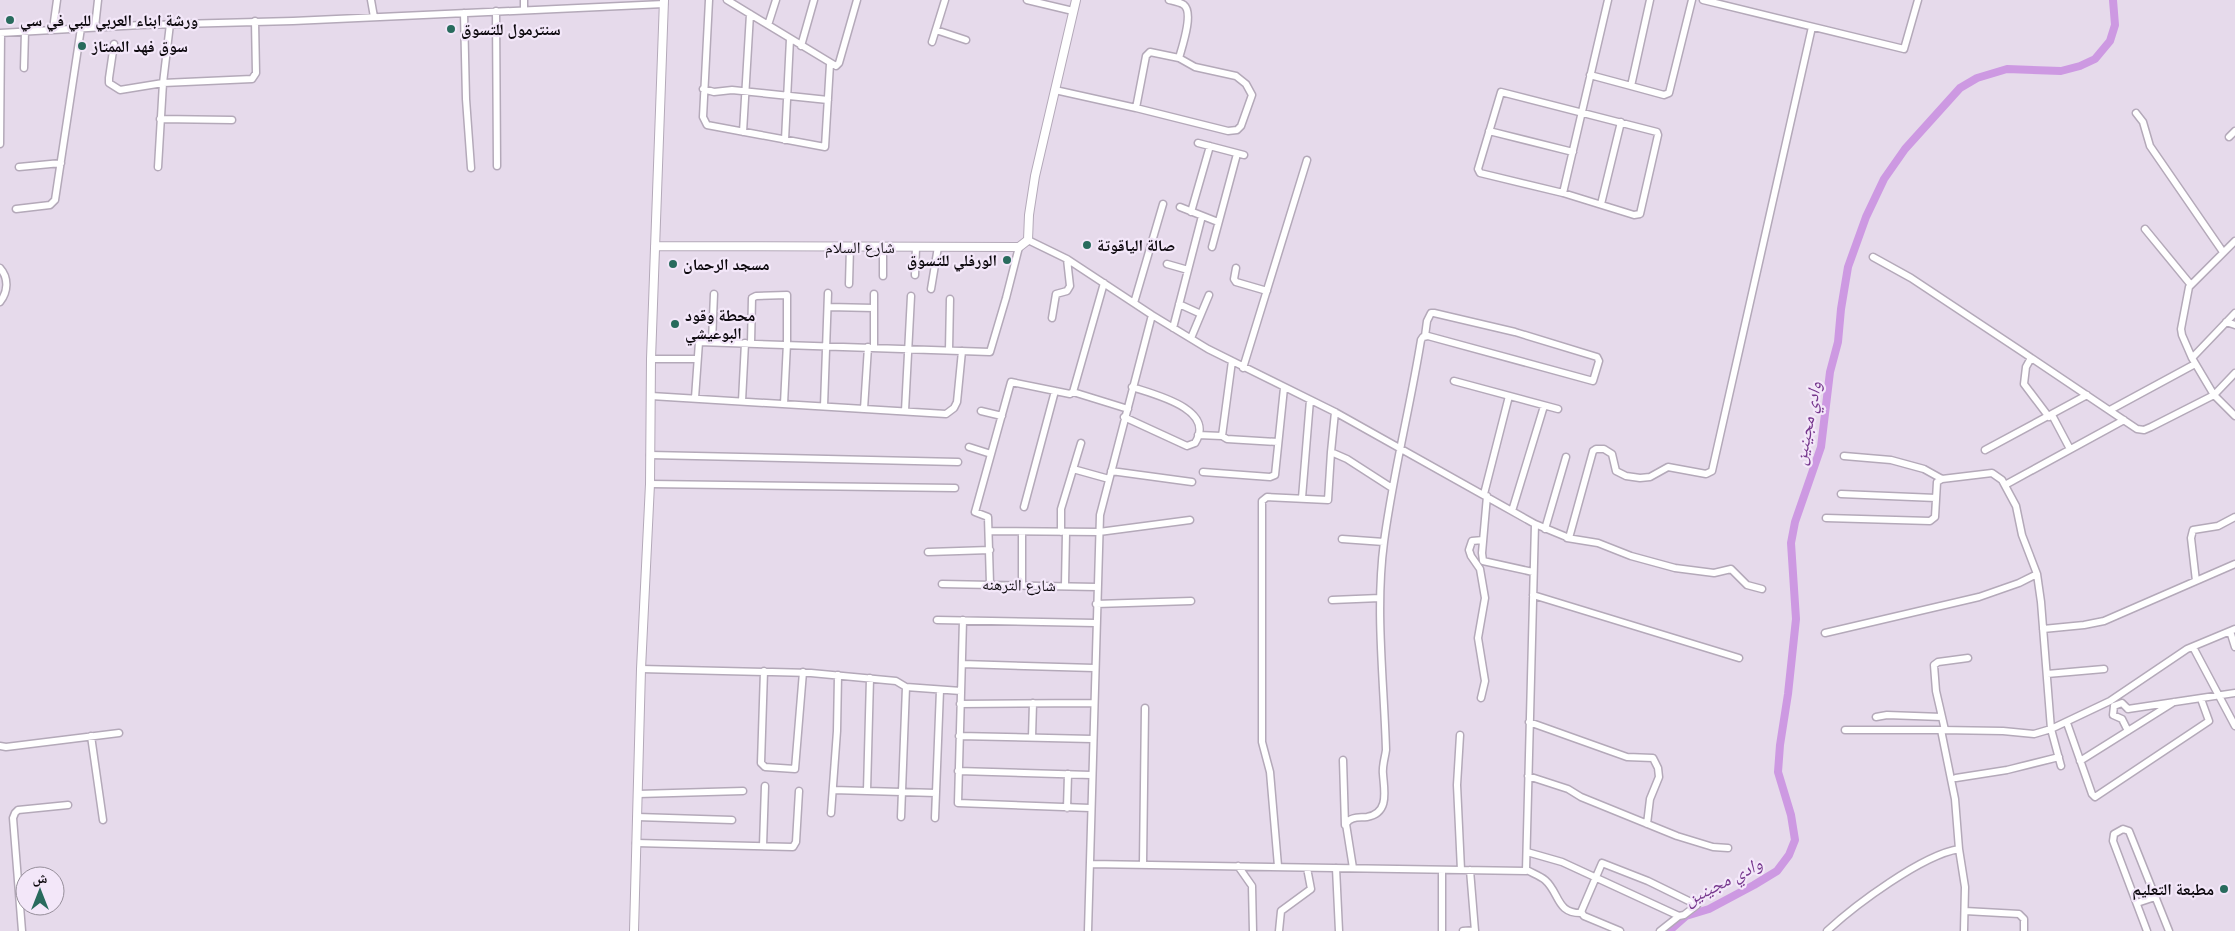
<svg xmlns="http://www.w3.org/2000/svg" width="2235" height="931" font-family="Roboto,'Noto Naskh Arabic',sans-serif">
  <rect width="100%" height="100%" fill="#e6daeb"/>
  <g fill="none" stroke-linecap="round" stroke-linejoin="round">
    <path stroke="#cd99e2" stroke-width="8" d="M1669,931L1686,916L1709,909L1754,885L1777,871L1789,855L1795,840L1791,815L1778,772L1780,745L1788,694L1796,619L1791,543L1795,522L1821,447L1830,372L1838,342L1841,309L1848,267L1866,217L1884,179L1905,149L1960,88L1977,78L2007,69L2061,71L2080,66L2095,59L2110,41L2115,25L2113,0"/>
    <defs>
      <path id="minor" d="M371,0L374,17
        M524,0V10
        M709,0L703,117L707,125L825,147L830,64
        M727,0L836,66L839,63L857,0
        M1027,0L1073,11
        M1169,0C1173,1 1180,2 1184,5C1194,13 1182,47 1179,58
        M1650,0L1631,86L1664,95L1669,93L1692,0
        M1703,0L1904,49L1918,0
        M496,11L497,166
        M464,13L466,99L471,168
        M768,25L776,0
        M95,27L98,0
        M53,29L57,0
        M936,30L966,40
        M0,33L141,25L293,21L664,4
        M932,42L945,0
        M114,44L109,78V83L120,90L163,83L252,79L256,73L255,21
        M801,46L814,0
        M24,68L25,31
        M1590,75L1631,86
        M703,89L714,92L732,90L828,100
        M1055,90L1136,108L1228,131L1237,130L1241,126L1252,95L1246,84L1236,76L1195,67L1179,58L1150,52L1146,56L1136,108
        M1501,92L1657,132L1658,135L1640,214L1634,215L1563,193L1480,173L1478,169Z
        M2136,113L2143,122L2150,146L2223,252
        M160,119L232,120
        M1489,131L1573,152
        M743,132L750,14
        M2229,137L2235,131
        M785,140L790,39
        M1198,143L1244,155
        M0,144L1,33
        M19,167L61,163
        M158,167L163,83L170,24
        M1563,193L1608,0
        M1601,204L1621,122
        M1180,207L1218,222
        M16,209L50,205L55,200L81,28
        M1191,212L1210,146
        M2145,229L2191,285
        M1028,240L1067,259L1152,315L1208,349L1335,412L1535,524L1526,871L1090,864
        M1212,247L1237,154
        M1873,257L1911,278L2021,351L2137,429L2144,430L2151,427L2214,395L2235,416
        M1167,264L1188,270
        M0,268C9,278 8,292 0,302
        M1236,268L1234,279L1236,282L1267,291
        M915,275L916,247
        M883,276V247
        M849,284L850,247
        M931,289L938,247
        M1134,303L1163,204
        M1179,304L1201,314
        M828,307L874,308
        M2235,313L2192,358L2214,395L2235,373
        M1052,318L1056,294L1067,291L1070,286L1067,259
        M2226,322L2235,325
        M1173,328L1202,216
        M1191,338L1209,295
        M712,342L714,294
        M751,343L752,298L756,296L787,295V343L784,404
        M874,347V294
        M949,350L950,299
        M2031,358L2026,367L2024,384L2049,417
        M2192,358L2182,335L2181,329L2189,287L2235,241
        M651,359H697
        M1243,368L1307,160
        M1454,381L1558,409
        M1073,392L1104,283
        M651,396L946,414L954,408L957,402L962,351
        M695,398L699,342L990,352L1006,298L1019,247
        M742,401L745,343
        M824,406L828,293
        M864,409L868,347
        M2110,410L2195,364
        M905,411L911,296
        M981,411L1002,416
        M1335,412L1331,452L1347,459L1392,488
        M2052,415L2070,449
        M1124,417L1187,446L1195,443C1217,409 1153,394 1132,387
        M1198,435L1222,436L1227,439L1278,442
        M1222,436L1232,361
        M969,447L991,454
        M1985,450L2087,395
        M650,455L958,462
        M1844,456L1891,460L1924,469L1942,479L1992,473L2002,480L2016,506L2022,535L2037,574L2041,602L2051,729L2061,766
        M1073,469L1109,479
        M1111,471L1192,482
        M1203,472L1270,477L1275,475L1284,388
        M650,484L955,488
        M2005,485L2124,420
        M1484,494L1509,396
        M1841,494L1936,498
        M1487,496L1482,553L1483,561L1533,572
        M1302,498L1310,400
        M1024,507L1055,391
        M1512,511L1544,406
        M1826,518L1930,521L1935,517L1937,482L1942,479
        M1535,524L1569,538L1593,451L1596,449H1604L1612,454L1616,471L1626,476L1640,478L1650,477L1668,467L1706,474L1712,471L1812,27
        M1545,529L1566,457
        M990,531L1099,532L1190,520
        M1061,532V509L1081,443
        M1567,538L1598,543L1631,556L1675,568L1714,573L1731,569L1747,585L1762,589
        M1342,539L1384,542
        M928,552L990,550
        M2196,581L2191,538L2193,530L2218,526L2235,517
        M942,584L1097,587
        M990,584L988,517L975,512L1011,382L1070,394L1073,392L1128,409
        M1022,585V532
        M1065,585L1066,533
        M1533,595L1739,658
        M1332,600L1380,598
        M1096,604L1191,601
        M937,620L1095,623
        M963,620L958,803L1090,808
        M2043,629L2084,625L2104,621L2235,564
        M2230,631L2235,647
        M1825,633L1979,597L2019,583L2037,574
        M2193,647L2235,726
        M962,664L1094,668
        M641,669L811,673L896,681L906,687L901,817
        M764,671L761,763L765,767L795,769L803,672
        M2047,674L2104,669
        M906,687L961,691
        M1481,698L1485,681L1478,638L1485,598L1480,569L1471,556L1469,550L1472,541L1483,540
        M960,704L1093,703
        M2114,706L2113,715L2122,719L2128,731
        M2114,706L2122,703L2128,709
        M2128,709L2235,693
        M1876,717L1887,715L1942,717
        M1529,722L1627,757L1653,758L1658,768L1659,777L1650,799L1647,824
        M2067,723L2092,794L2095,797L2209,721L2201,699
        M1845,730H1941
        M1945,730L1936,691L1934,665L1938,662L1968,658
        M1460,735L1457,785L1461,870
        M91,736L103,820
        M959,736L1092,739
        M1032,737L1033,703
        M0,746L6,747L119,733
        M1343,760L1345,825
        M2080,761L2174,702
        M958,771L1091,775
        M1528,776L1568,789L1581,797L1677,836L1713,847L1728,848
        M1956,778L2007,770L2059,757
        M833,790L936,793
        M867,791L870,678
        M638,794L743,791
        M1067,808L1068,774
        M831,813L837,731L838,675
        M637,817L732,820
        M935,818L940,690
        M636,843L793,847L796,842L799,791
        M763,846L765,786
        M1959,849L1965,887L1964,931
        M1527,852L1562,862L1679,916L1660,931
        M1143,864L1145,708
        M1238,866L1252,886L1253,931
        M1278,866L1270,772L1262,742V501L1267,497L1328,500L1331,452
        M1336,868L1339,931
        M1353,868L1346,824C1351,816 1359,818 1367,817C1390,813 1384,790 1383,774C1382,766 1385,758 1386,750C1384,681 1375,610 1384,542C1393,474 1410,408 1421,340L1423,337L1428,336L1593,381L1599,361L1597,357L1515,332L1434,313H1431L1427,321L1425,336
        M1470,870L1475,931
        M1527,870C1532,873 1540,876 1545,880C1560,893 1556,914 1582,913
        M2137,903L2155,897
        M1965,911L2019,914L2024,919V931
        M22,931L13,818L15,813L18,810L68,805
        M1088,931L1100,515L1152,315
        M1279,931L1281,911L1311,889L1307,868
        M1442,931V870
        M1463,931L1475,930
        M1620,931L1584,916L1581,912L1602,863L1648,881L1697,905L1684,915L1679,916
        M1827,931C1855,905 1922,855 1959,849L1955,799L1941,730L2003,731L2034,734L2051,729L2110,701L2187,649L2235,629
        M2147,931L2113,841L2114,834L2123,829L2129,831L2169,931"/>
      <path id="major" d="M655,246L1019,247L1028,240L1029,215L1035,176L1076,0
        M634,931L641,669L650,484L651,359L664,0"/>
    </defs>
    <use href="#minor" stroke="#b4a9b9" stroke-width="9"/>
    <use href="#major" stroke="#b4a9b9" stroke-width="10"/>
    <use href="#minor" stroke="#fff" stroke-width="6"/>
    <use href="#major" stroke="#fff" stroke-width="8"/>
  </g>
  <g fill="#286b5d" stroke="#f3e7f9" stroke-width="2">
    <circle cx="10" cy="20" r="5"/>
    <circle cx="451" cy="29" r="5"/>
    <circle cx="82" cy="46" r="5"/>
    <circle cx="1087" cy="245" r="5"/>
    <circle cx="1007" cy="260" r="5"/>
    <circle cx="673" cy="264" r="5"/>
    <circle cx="675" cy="324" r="5"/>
    <circle cx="2224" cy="889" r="5"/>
  </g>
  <g text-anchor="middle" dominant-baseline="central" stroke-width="4.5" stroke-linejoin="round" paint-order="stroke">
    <g font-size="16" font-weight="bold" fill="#0e0a0f" stroke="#f3e7f9" text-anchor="start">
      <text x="20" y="20">ورشة ابناء العربي للبي في سي</text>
      <text x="461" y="29">سنترمول للتسوق</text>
      <text x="92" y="46">سوق فهد الممتاز</text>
      <text x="1097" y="245">صالة الياقوتة</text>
      <text x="997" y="260" text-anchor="end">الورفلي للتسوق</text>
      <text x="683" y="264">مسجد الرحمان</text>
      <text x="685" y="315">محطة وقود<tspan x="685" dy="18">البوعيشي</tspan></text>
      <text x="2214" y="889" text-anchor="end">مطبعة التعليم</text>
    </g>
    <g font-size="16" fill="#0e0a0f" stroke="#f3e7f9">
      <text x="860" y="247">شارع السلام</text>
      <text transform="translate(1019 585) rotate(1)">شارع الترهنه</text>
    </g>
    <g font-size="18" font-style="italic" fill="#76378d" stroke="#f3e7f9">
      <text transform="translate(1807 423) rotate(-79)">وادي مجينين</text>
      <text transform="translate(1723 881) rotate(-27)">وادي مجينين</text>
    </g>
  </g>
  <g transform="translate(40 891)"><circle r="24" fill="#f3e7f9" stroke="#978f9b"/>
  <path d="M0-4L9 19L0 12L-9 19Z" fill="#286b5d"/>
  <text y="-8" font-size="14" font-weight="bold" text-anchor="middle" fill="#0e0a0f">ش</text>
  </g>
</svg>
